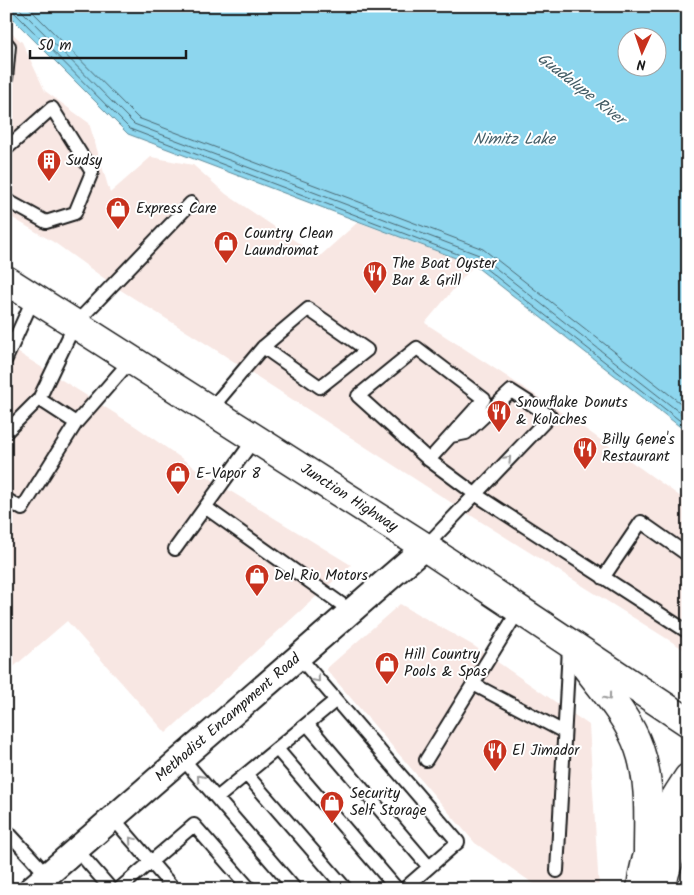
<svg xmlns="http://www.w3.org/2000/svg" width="694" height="895" font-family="Kalam,sans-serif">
  <rect width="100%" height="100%" fill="#fff"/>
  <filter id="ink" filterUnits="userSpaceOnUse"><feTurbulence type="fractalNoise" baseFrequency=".02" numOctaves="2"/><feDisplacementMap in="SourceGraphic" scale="10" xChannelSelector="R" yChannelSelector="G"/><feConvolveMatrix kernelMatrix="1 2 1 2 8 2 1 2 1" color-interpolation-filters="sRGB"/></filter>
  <g filter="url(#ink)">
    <path fill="#f8e7e3" d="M6,28L22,42L45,91L89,123L110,193L151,157L193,165L226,194L319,257L358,222L474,265L425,323L567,416L688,502V652L475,518L216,350L119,289L55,243L6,214Z
      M6,345L135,426L217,483L351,565L166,733L67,621L10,670L6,666Z
      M400,604L474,646L589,725L599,889H541L475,843L326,669Z"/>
    <path fill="#8dd6ee" stroke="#608c9a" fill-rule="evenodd" d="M6,6H688V433L474,265L128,134L6,12ZM626,38H656V68H626Z"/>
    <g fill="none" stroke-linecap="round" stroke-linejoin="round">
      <path stroke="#496670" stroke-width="1" d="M17,6L134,124L479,255L688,419
        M27,6L138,118L483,249L688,409
        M6,9L12,10L130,129L476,261L688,427"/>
      <defs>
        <path id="lane" d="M6,43L9,46L6,79
          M6,149L52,108L92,172L75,213L46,222L6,200
          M6,359L34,297
          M39,399L76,423
          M210,410L263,347L308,309L367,350L320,387L263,347
          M6,432L39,399L75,324L191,203
          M429,460L484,399L417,348L358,396L429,460L475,494L688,632
          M6,499L22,509L76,423L132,359
          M205,507L351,611
          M425,547L550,416L511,391L466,433L451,436
          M175,549L255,438
          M603,578L641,522L688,555
          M299,657L458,842L404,889
          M473,684L564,732
          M307,724L429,867
          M277,749L397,889
          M182,758L295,889
          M426,760L519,610
          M246,774L346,889
          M217,798L336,700
          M113,818L174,889
          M6,830L47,875
          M77,850L111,889
          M557,871L569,648
          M119,889L194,825L250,889"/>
        <path id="street" d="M31,889L425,547"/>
        <path id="secondary" d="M6,280L425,547L688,722
          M580,659C600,686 628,716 639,748C651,782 648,818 648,853
          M641,889C644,849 666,811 688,778
          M661,889C666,864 676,840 688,818"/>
      </defs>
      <use href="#lane" stroke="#1c1c1c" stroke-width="16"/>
      <use href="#street" stroke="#1c1c1c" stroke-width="28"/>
      <use href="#secondary" stroke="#1c1c1c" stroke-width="31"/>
      <use href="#lane" stroke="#fff" stroke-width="12"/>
      <use href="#street" stroke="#fff" stroke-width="24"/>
      <use href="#secondary" stroke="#fff" stroke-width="28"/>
    </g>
    <defs><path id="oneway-chevron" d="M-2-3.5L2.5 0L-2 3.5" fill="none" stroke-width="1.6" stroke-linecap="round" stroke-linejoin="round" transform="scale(1.25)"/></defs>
    <g stroke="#999">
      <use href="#oneway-chevron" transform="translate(508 459) rotate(-46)"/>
      <use href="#oneway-chevron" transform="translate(317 679) rotate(49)"/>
      <use href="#oneway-chevron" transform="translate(608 697) rotate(54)"/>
      <use href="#oneway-chevron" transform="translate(200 778) rotate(-131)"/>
      <use href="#oneway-chevron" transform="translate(132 840) rotate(-130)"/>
    </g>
  </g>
  <defs>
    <symbol id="building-pin" viewBox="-11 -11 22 30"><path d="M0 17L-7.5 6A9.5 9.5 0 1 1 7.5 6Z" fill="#c8321e" stroke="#fff"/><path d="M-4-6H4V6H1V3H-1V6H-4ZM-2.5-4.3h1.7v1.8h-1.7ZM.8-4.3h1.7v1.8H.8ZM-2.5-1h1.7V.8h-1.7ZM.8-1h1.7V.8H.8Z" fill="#fff"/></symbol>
    <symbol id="shop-pin" viewBox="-11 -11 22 30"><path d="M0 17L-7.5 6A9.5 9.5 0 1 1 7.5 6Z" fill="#c8321e" stroke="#fff"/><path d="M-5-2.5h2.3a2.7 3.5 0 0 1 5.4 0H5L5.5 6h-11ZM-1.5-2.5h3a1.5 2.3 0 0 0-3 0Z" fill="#fff"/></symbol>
    <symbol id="restaurant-pin" viewBox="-11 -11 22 30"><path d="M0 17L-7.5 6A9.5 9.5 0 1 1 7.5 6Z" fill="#c8321e" stroke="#fff"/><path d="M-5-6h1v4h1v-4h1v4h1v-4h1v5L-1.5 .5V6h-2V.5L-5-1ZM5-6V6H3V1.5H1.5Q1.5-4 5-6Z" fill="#fff"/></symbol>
  </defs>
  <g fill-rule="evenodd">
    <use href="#building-pin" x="35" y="147" width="28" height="38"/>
    <use href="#shop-pin" x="104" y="195" width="28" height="38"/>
    <use href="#shop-pin" x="212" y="229" width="28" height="38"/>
    <use href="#restaurant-pin" x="361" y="259" width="28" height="38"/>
    <use href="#restaurant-pin" x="485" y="398" width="28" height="38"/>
    <use href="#restaurant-pin" x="571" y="435" width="28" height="38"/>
    <use href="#shop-pin" x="164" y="460" width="28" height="38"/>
    <use href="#shop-pin" x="243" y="562" width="28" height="38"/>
    <use href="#shop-pin" x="373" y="650" width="28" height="38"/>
    <use href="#restaurant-pin" x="481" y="737" width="28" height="38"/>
    <use href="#shop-pin" x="318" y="789" width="28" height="38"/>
  </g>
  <g text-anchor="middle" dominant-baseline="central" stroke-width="4" stroke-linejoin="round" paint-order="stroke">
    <g font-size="15" fill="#1c1c1c" stroke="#fff" text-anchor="start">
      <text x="66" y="161">Sudsy</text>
      <text x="136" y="209">Express Care</text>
      <text x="244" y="234">Country Clean<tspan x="244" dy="17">Laundromat</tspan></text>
      <text x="392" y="264">The Boat Oyster<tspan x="392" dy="17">Bar &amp; Grill</tspan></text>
      <text x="516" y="403">Snowflake Donuts<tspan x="516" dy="17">&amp; Kolaches</tspan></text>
      <text x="602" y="440">Billy Gene's<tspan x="602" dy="17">Restaurant</tspan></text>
      <text x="196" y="474">E-Vapor 8</text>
      <text x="274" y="576">Del Rio Motors</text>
      <text x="404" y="655">Hill Country<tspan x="404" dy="17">Pools &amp; Spas</tspan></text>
      <text x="512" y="751">El Jimador</text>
      <text x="350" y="794">Security<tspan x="350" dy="17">Self Storage</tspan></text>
    </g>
    <g font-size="15" fill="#1c1c1c" stroke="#fff">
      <text transform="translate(349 498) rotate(33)">Junction Highway</text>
      <text transform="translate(228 718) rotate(-41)">Methodist Encampment Road</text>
    </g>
    <g font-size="16" font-style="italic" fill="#445d66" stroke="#fff">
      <text transform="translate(581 89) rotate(38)">Guadalupe River</text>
      <text x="514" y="139">Nimitz Lake</text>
    </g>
  </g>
  <rect width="694" height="895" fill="none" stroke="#fff" stroke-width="25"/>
  <rect x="12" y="12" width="669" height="870" fill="none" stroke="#1c1c1c" stroke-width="2" filter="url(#ink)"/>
  <g transform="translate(642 52) rotate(183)"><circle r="24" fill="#ffffff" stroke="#a4a4a4"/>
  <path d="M0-4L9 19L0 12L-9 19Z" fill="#c8321e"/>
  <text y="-8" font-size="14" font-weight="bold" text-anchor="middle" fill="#1c1c1c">N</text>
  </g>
  <path d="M30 50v8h156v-8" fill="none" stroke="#1c1c1c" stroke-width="2.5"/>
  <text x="38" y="50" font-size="15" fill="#1c1c1c" stroke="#ffffff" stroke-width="4" paint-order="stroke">50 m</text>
</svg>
